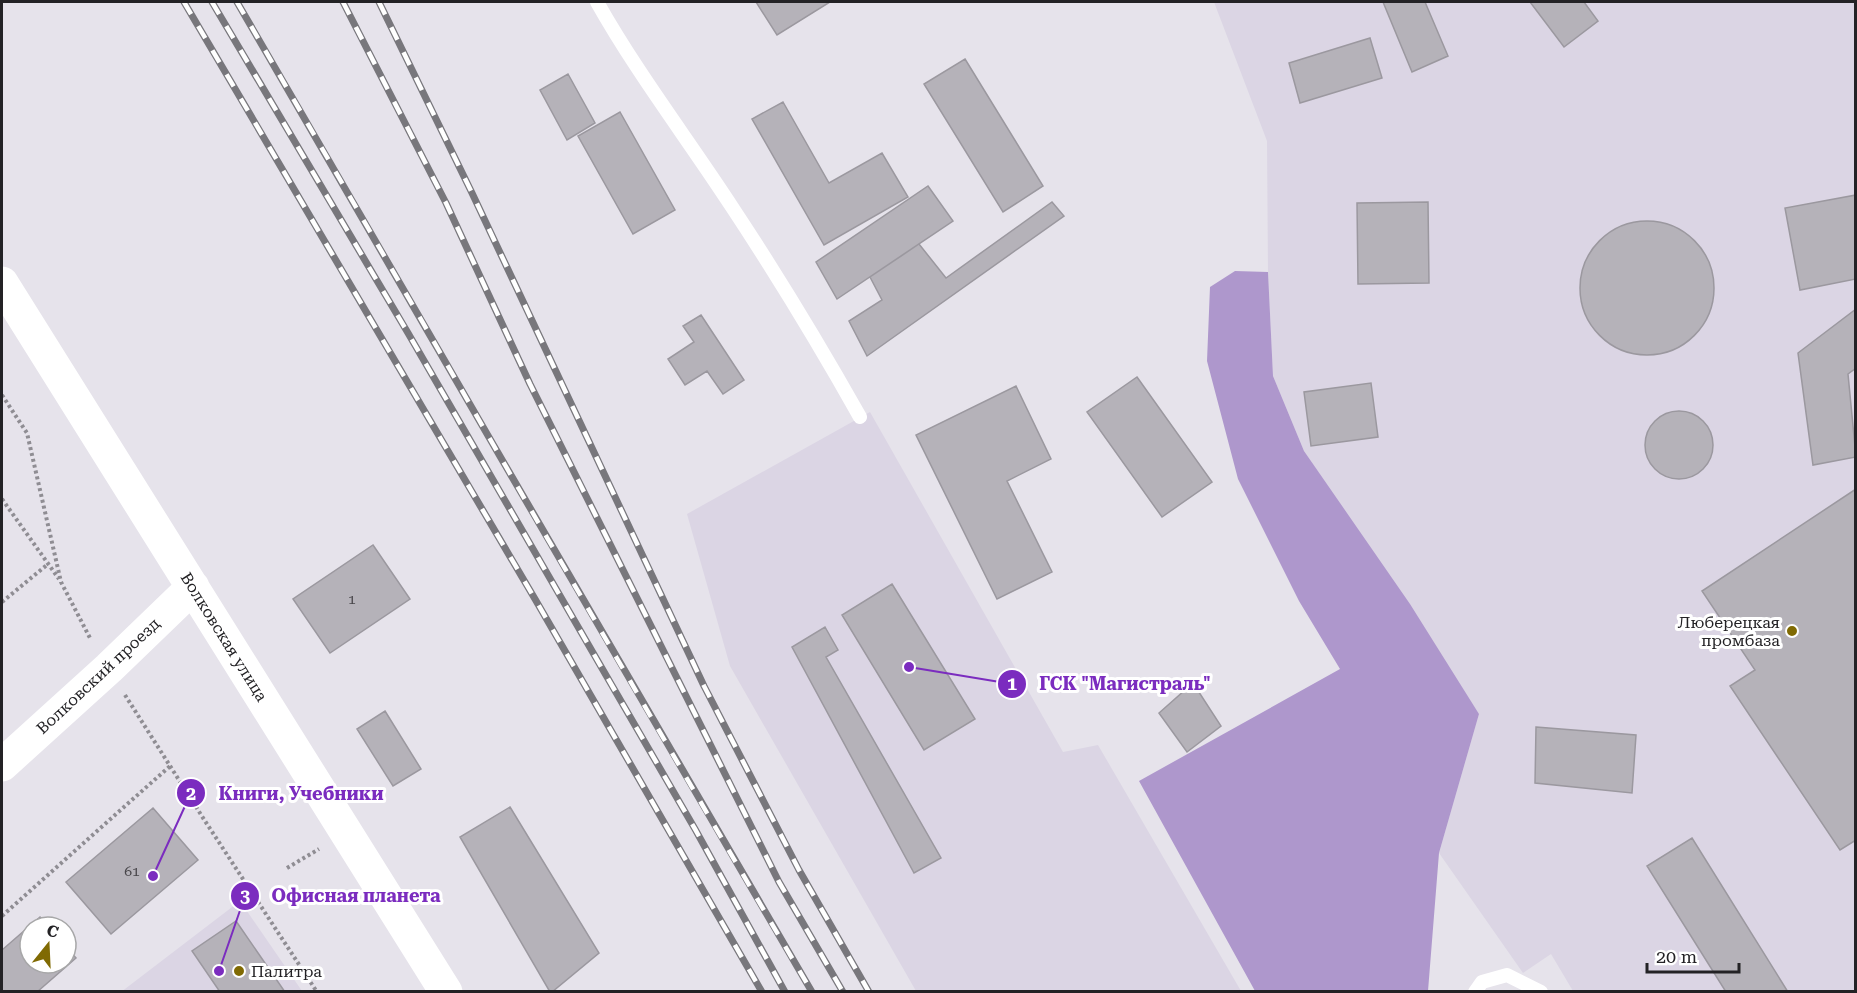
<svg xmlns="http://www.w3.org/2000/svg" width="1857" height="993" font-family="'Roboto Serif',serif">
  <rect width="100%" height="100%" fill="#e6e3eb"/>
  <path fill="#dbd5e4" d="M1214,2H1855V991H1573L1551,954L1523,973L1439,853L1479,714L1304,451L1273,376L1268,272L1267,141Z
    M870,412L1063,752L1098,745L1241,991H916L730,666L687,514Z
    M240,901L302,991L121,992Z"/>
  <path fill="#ae97cc" d="M1235,271L1268,272L1273,376L1304,451L1410,604L1479,714L1439,853L1428,991H1255L1139,781L1340,669L1299,601L1238,479L1207,361L1210,287Z"/>
  <path fill="#b5b2b9" stroke="#9b989f" stroke-width="1.5" d="M756,2H830L777,35Z
    M1383,2H1425L1448,56L1412,72Z
    M1530,2H1584L1598,21L1564,47Z
    M1370,38L1382,78L1300,103L1289,63Z
    M965,59L1043,186L1003,212L924,84Z
    M568,74L595,123L567,140L540,90Z
    M783,102L829,183L882,153L908,197L824,245L752,119Z
    M620,112L675,210L633,234L578,136Z
    M928,186L953,221L837,299L816,262Z
    M1856,195V279L1800,290L1785,208Z
    M1052,202L1064,216L867,356L849,321L882,300L870,277L919,244L946,278Z
    M1428,202L1429,283L1358,284L1357,203Z
    M1580 288a67 67 0 1 1 134 0a67 67 0 1 1-134 0Z
    M1856,309V368L1848,374L1856,457L1813,465L1798,353Z
    M701,315L744,380L723,394L707,371L685,385L668,359L694,342L683,326Z
    M1137,377L1212,482L1162,517L1087,412Z
    M1371,383L1378,437L1311,446L1304,392Z
    M1016,386L1051,459L1007,481L1052,572L997,599L916,435Z
    M1645 445a34 34 0 1 1 68 0a34 34 0 1 1-68 0Z
    M1856,489V840L1840,850L1730,686L1755,670L1702,591Z
    M373,545L410,599L330,653L293,599Z
    M892,584L975,719L924,750L842,615Z
    M825,627L838,650L826,657L941,858L914,873L792,647Z
    M1193,683L1221,726L1187,752L1159,713Z
    M385,711L421,769L393,786L357,729Z
    M1536,727L1636,735L1632,793L1535,783Z
    M510,807L599,953L552,992H550L460,837Z
    M153,808L198,860L111,934L66,882Z
    M1692,838L1788,992H1726L1647,866Z
    M40,917L49,927H30V963H66V947L76,958L37,992H2V950Z
    M236,921L285,992H220L192,951Z"/>
  <g fill="none" stroke-linecap="round" stroke-linejoin="round">
    <path stroke="#8f8d93" stroke-width="4" stroke-dasharray="3 3" stroke-linecap="butt" d="M2,395L27,433L61,582L91,640
      M2,499L59,579
      M2,602L48,564
      M125,695L205,821L317,992
      M287,868L319,849
      M2,916L170,766"/>
    <path stroke="#fff" stroke-width="14" d="M597,2C637,73 687,138 732,207C777,275 820,346 860,417
      M1475,992L1482,982L1507,975L1541,992"/>
    <path stroke="#fff" stroke-width="33" d="M2,283L446,992
      M2,765L109,668L193,587"/>
    <defs>
      <path id="rail" d="M184,2L535,599L762,992
        M212,2L408,333L695,829L785,992
        M237,2C429,332 618,663 812,992
        M343,2L446,203L530,384L779,882L843,992
        M379,2L472,193L704,686L799,870L869,992"/>
    </defs>
    <use href="#rail" stroke="#78777c" stroke-width="7"/>
    <use href="#rail" stroke="#fff" stroke-width="4.5" stroke-dasharray="14" stroke-linecap="butt"/>
  </g>
  <g fill="#806a03" stroke="#fff" stroke-width="2">
    <circle cx="1792" cy="631" r="6"/>
    <circle cx="239" cy="971" r="6"/>
  </g>
  <g text-anchor="middle" dominant-baseline="central" stroke-width="6" stroke-linejoin="round" paint-order="stroke">
    <g font-size="14" fill="#48464a">
      <text x="352" y="599">1</text>
      <text x="132" y="871">61</text>
    </g>
    <g font-size="16" fill="#232225" stroke="#fff" text-anchor="end">
      <text x="1780" y="622">Люберецкая<tspan x="1780" dy="18">промбаза</tspan></text>
      <text x="251" y="971" text-anchor="start">Палитра</text>
    </g>
    <g font-size="16" fill="#232225" stroke="#fff">
      <text transform="translate(224 637) rotate(58)">Волковская улица</text>
      <text transform="translate(98 676) rotate(-43)">Волковский проезд</text>
    </g>
  </g>
  <path fill="none" stroke="#7b2cbf" stroke-width="2" d="M909 667L1012 684M153 876L191 793M219 971L245 896"/>
  <g fill="#7b2cbf" stroke="#fff" stroke-width="2">
    <circle cx="909" cy="667" r="6"/>
    <circle cx="153" cy="876" r="6"/>
    <circle cx="219" cy="971" r="6"/>
    <circle cx="1012" cy="684" r="15"/>
    <circle cx="191" cy="793" r="15"/>
    <circle cx="245" cy="896" r="15"/>
  </g>
  <g font-size="18" text-anchor="middle" font-weight="bold" fill="#fff">
    <text x="1012" y="690">1</text>
    <text x="191" y="800">2</text>
    <text x="245" y="902">3</text>
  </g>
  <g font-size="18" text-anchor="middle" font-weight="bold" fill="#7b2cbf" stroke="#fff" stroke-width="6" stroke-linejoin="round" paint-order="stroke">
    <text x="1125" y="690">ГСК "Магистраль"</text>
    <text x="301" y="800">Книги, Учебники</text>
    <text x="356" y="902">Офисная планета</text>
  </g>
  <rect width="1857" height="993" fill="none" stroke="#232225" stroke-width="6"/>
  <g transform="translate(48 945) rotate(18)"><circle r="28" fill="#ffffff" stroke="#a7a7a8" stroke-width="1.5"/>
  <path d="M0-4.5L10 22L0 15L-10 22Z" fill="#806a03"/>
  <text y="-9" font-size="16" font-weight="bold" text-anchor="middle" fill="#232225">С</text>
  </g>
  <path d="M1647 963v9h92v-9" fill="none" stroke="#232225" stroke-width="3"/>
  <text x="1656" y="963" font-size="18" fill="#232225" stroke="#ffffff" stroke-width="4.5" paint-order="stroke">20 m</text>
</svg>
